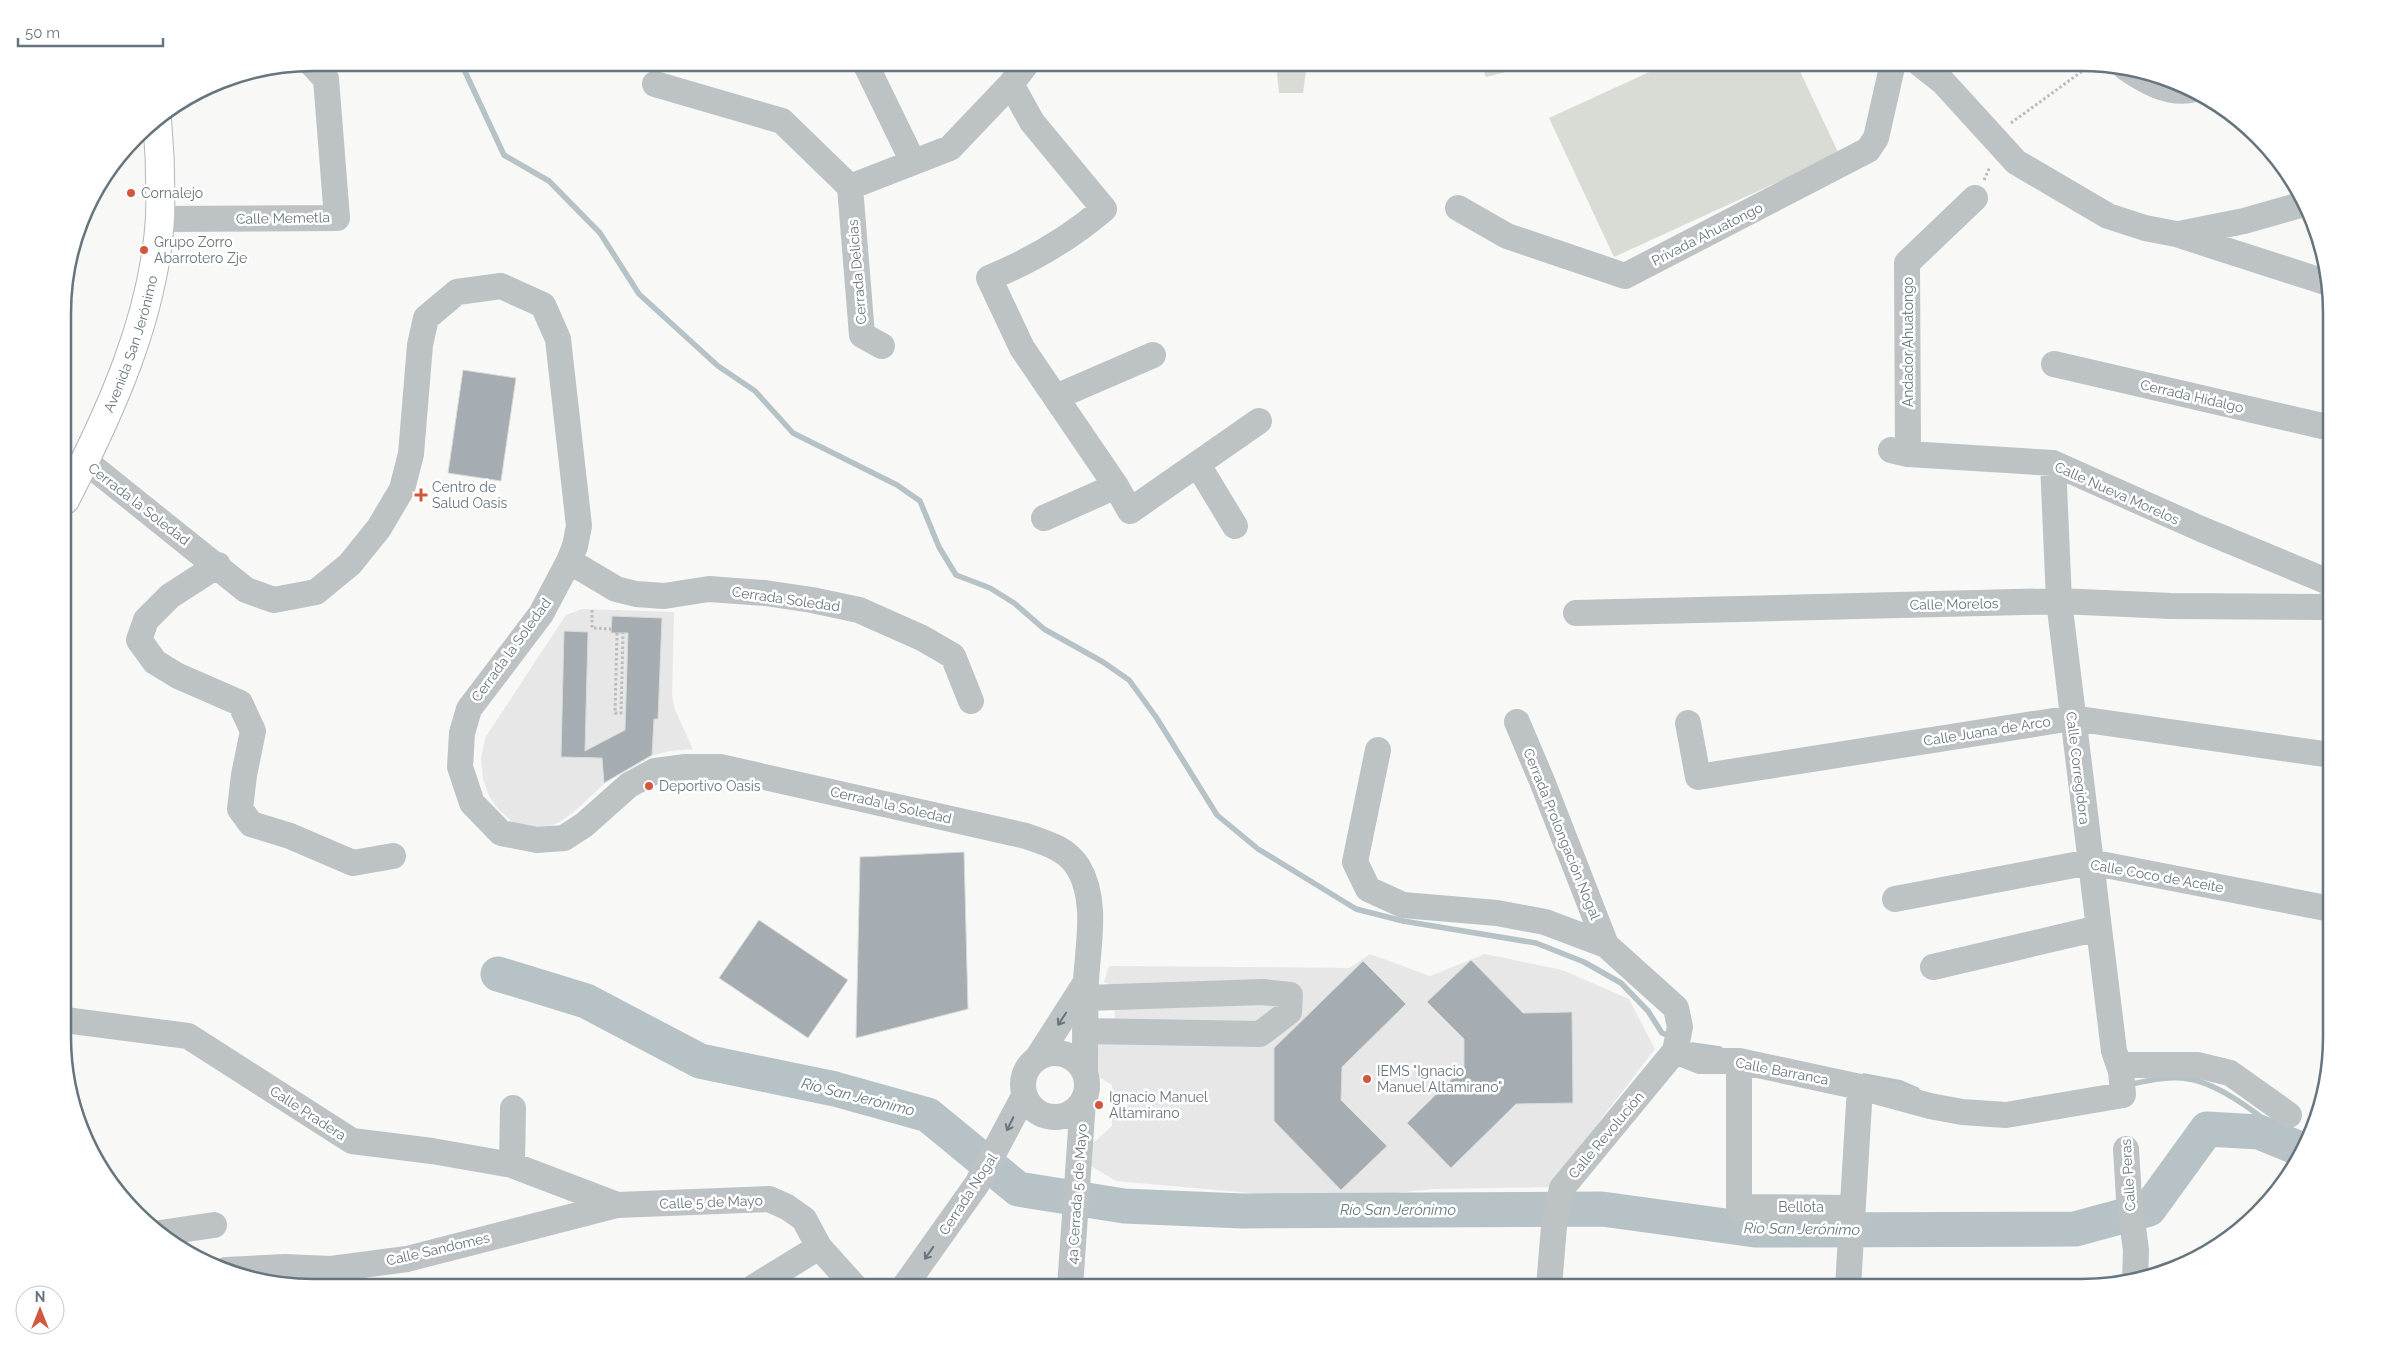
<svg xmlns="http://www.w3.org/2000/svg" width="2394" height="1350" font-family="Raleway,sans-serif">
  <rect width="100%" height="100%" fill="#f8f8f6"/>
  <path fill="#e6e7e6" d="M582,609L674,612L672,696L675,710L693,749L670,751L654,755L605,783L576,810L560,822L544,828L526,827L511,821L498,809L489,796L483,779L481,759L485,738L566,615Z
    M1370,954L1430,976L1485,954L1562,970L1629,999L1655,1049L1549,1187L1433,1189L1329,1200L1116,1181L1091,1166L1089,1147L1112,1126V1085L1093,1073L1097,1039L1115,1034L1114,986L1104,982L1109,966L1350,968Z"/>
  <path fill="#d8dcd5" d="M1276,63H1307L1303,93H1279Z
    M1480,63H1541L1486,77Z
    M1669,63H1796L1839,154L1614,257L1549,118Z"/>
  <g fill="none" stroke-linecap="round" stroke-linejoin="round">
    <path stroke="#b6c2c5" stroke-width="5.5" d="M461,63L504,155L549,181L600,233L639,294L718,366L755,391L793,433L897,485L920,501L939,547L956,575L990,588L1014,603L1044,629L1103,662L1129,680L1156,717L1217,815L1258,849L1356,909L1403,921L1536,943L1584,962L1621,983L1648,1011L1662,1033L1672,1037
      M1692,1045L1720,1049
      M1864,1076L1901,1083L1917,1090
      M2128,1085C2146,1081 2171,1075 2189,1079C2226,1085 2274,1127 2303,1150"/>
    <path stroke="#b6c2c5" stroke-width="35" d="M498,974L586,1001L700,1061L835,1089L928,1115L1018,1189L1124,1206L1242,1211L1602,1209L1755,1230L2075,1229L2149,1209L2207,1129L2259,1132L2303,1150"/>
  </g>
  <path fill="#a5adb2" stroke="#dadad8" d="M463,370L516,378L501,481L448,473Z
    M612,616L662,618L658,719H654L652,755L604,783L602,758L561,757L564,631L588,632L585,751L625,730L628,633H611Z
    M964,852L968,1009L856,1038L860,857Z
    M759,920L848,980L808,1038L719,978Z
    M1471,960L1523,1013L1572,1012L1573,1103L1516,1104L1451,1168L1407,1123L1464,1067V1039L1427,1002Z
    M1363,961L1406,1004L1342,1067L1341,1100L1387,1146L1341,1190L1274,1121V1048Z"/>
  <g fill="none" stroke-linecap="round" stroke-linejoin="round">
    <defs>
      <g id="major">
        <path id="s1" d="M65,500C110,413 154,317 160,218C161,185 160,152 157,119"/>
      </g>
    </defs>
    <use href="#major" stroke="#b1b7ba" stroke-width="30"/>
    <path stroke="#b8bcbe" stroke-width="3" stroke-dasharray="2.5 2.5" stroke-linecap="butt" d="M2011,123L2092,64
      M1984,180L1990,167
      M592,610V628L611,629
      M617,633L615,713H621L623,633"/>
    <path stroke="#bdc2c5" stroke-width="26" d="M865,63L913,162
      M1919,63L1943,82L2016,162L2108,216L2145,228L2176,234L2328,283
      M2126,68C2145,81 2167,94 2191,90
      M655,84L782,121L850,187
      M1011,84L1032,122L1104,209C1070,238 1031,261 989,278L1022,348L1116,486L1130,511L1259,421
      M850,187L950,148L1011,84L1027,63
      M850,187L862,335L882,346
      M1458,208L1507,236L1625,276L1868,150L1876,138L1893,63
      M160,219L337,218L326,79L311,63
      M2179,234L2244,221L2304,204
      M2054,364L2331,428
      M1056,397L1153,355
      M1891,450L1908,454L2053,463L2201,529L2331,583
      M1908,454L1907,263L1975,198
      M85,461L246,590L274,600L316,592L350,564L379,528L402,489L411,454L420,345L426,318L457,292L501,286L543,305L558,339L579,526L575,546L569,561L541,614L469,709L462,733L460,767L472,803L501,833L537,840L564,838L584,825L629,785L655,771L686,767H720L1026,836C1046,843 1066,848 1078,867C1098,900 1088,944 1086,981C1085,1011 1085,1042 1085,1073
      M1198,465L1235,526
      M1044,518L1116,486
      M569,561L616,589L636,594L664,596L709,589L765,593L812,600L859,610L922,638L953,656L971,701
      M218,565L170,596L146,620L139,640L155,662L178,676L240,703L253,731L244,775L240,809L251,824L290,836L353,863L393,856
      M1576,613L2059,601L2171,606L2320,607L2331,604
      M1517,722L1542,781L1606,945
      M1688,723L1698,777L2072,718L2331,755
      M1378,750L1355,862L1368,889L1403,905L1497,913L1545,922L1606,945L1676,1008L1680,1027L1675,1051L1562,1188L1554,1226L1549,1287
      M1895,899L2090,862L2331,909
      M1933,967L2099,928
      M65,1020L188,1036L352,1141L432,1151L512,1165L617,1205
      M1085,1031L1260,1034L1289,1012L1290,995L1263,992L1086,998
      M1675,1051L1700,1061H1739L1860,1087L1930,1106L1962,1112L2006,1115L2123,1095L2121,1071L2114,1051L2059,601L2053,463
      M1023 1085a32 32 0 1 1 64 0a32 32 0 1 1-64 0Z
      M1038,1057L1086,982
      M1739,1061V1208
      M2119,1065H2197L2230,1073L2289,1115
      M2126,1149L2129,1199L2136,1250L2135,1280
      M512,1165L513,1108
      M1751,1207L1852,1208
      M160,1233L214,1225
      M226,1270L285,1267L331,1269L407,1259L617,1205L769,1199L787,1207L804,1219L819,1247L855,1287
      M754,1287L819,1247
      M904,1287L977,1184L1024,1096
      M1070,1287L1083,1101
      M1848,1287L1860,1087"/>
    <use href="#major" stroke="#fff" stroke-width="28"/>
  </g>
  <defs><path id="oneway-shaft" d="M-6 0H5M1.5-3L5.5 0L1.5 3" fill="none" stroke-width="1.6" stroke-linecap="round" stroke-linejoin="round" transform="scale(1.25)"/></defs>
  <g stroke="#66757e">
    <use href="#oneway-shaft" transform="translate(1062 1019) rotate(123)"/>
    <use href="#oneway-shaft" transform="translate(1010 1124) rotate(116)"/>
    <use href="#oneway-shaft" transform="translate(929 1253) rotate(125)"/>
  </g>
  <g fill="#d2573c" stroke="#fff" stroke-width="2">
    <circle cx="131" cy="193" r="5"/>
    <circle cx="144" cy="250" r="5"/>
    <path d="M418.5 487.5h5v5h5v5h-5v5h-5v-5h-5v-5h5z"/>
    <circle cx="649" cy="786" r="5"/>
    <circle cx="1367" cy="1079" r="5"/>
    <circle cx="1099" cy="1105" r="5"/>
  </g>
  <g text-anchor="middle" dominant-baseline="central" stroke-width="5" stroke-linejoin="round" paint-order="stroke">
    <g font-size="14" fill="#66757e" stroke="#fff" text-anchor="start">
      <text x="141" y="193">Cornalejo</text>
      <text x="154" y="242">Grupo Zorro<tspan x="154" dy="16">Abarrotero Zje</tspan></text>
      <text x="432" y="487">Centro de<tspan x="432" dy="16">Salud Oasis</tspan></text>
      <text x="659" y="786">Deportivo Oasis</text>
      <text x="1377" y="1071">IEMS "Ignacio<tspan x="1377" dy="16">Manuel Altamirano"</tspan></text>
      <text x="1109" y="1097">Ignacio Manuel<tspan x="1109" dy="16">Altamirano</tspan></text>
    </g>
    <g font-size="14" fill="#66757e" stroke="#fff">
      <text transform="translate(283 218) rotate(-1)">Calle Memetla</text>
      <text transform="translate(1707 234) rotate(-27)">Privada Ahuatongo</text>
      <text transform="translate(857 272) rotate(-95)">Cerrada Delicias</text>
      <text transform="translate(1908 342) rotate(-90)">Andador Ahuatongo</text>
      <text stroke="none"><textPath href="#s1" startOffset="170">Avenida San Jerónimo</textPath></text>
      <text transform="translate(2192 396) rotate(13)">Cerrada Hidalgo</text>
      <text transform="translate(2117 493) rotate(24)">Calle Nueva Morelos</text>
      <text transform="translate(139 504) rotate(38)">Cerrada la Soledad</text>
      <text transform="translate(786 599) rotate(8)">Cerrada Soledad</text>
      <text transform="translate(1954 604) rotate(-1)">Calle Morelos</text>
      <text transform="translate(511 650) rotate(-54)">Cerrada la Soledad</text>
      <text transform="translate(1987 731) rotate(-9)">Calle Juana de Arco</text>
      <text transform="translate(2078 768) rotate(83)">Calle Corregidora</text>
      <text transform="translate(891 805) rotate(13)">Cerrada la Soledad</text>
      <text transform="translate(1562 834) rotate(68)">Cerrada Prolongación Nogal</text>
      <text transform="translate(2157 876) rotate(10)">Calle Coco de Aceite</text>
      <text transform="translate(1782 1071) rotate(11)">Calle Barranca</text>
      <text transform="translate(308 1113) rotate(33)">Calle Pradera</text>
      <text transform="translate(1606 1135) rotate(-50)">Calle Revolución</text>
      <text transform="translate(2128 1175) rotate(-94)">Calle Peras</text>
      <text transform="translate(968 1194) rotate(-57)">Cerrada Nogal</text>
      <text transform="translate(1077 1194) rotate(-86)">4a Cerrada 5 de Mayo</text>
      <text transform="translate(711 1202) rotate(-2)">Calle 5 de Mayo</text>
      <text x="1801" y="1207">Bellota</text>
      <text transform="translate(438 1249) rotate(-13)">Calle Sandomes</text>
    </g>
    <g font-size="15" font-style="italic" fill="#667a7f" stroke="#fff">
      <text transform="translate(858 1097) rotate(14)">Río San Jerónimo</text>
      <text x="1398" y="1210">Río San Jerónimo</text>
      <text transform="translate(1802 1229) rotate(1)">Río San Jerónimo</text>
    </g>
  </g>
  <path d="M0 0H2394V1350H0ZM313 71H2081A242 242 0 0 1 2323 313V1037A242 242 0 0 1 2081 1279H313A242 242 0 0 1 71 1037V313A242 242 0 0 1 313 71Z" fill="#fff" fill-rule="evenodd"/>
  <path fill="none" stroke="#66757e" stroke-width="2.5" d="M313 71H2081A242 242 0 0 1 2323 313V1037A242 242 0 0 1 2081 1279H313A242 242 0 0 1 71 1037V313A242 242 0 0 1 313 71Z"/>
  <g transform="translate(40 1310)"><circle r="24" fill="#ffffff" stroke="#c2c8cb"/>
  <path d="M0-4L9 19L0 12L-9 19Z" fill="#d2573c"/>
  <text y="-8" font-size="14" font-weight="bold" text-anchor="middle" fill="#66757e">N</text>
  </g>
  <path d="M18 38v8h145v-8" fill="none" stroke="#66757e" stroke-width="2.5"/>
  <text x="25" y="38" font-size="15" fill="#66757e" stroke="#ffffff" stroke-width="4" paint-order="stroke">50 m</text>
</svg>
